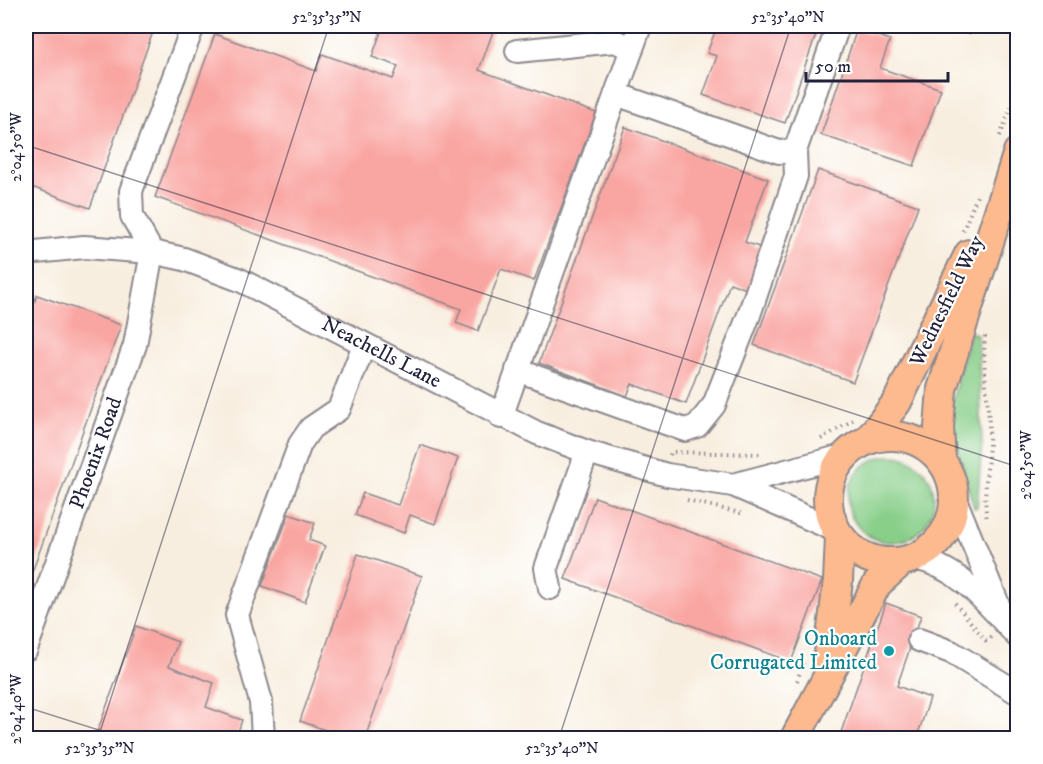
<svg xmlns="http://www.w3.org/2000/svg" width="1043" height="764" font-family="'IM FELL DW Pica',serif">
  <rect width="100%" height="100%" fill="#fff"/>
  <filter id="ink" filterUnits="userSpaceOnUse"><feTurbulence type="fractalNoise" baseFrequency=".0167" numOctaves="2"/><feDisplacementMap in="SourceGraphic" scale="12" xChannelSelector="R" yChannelSelector="G"/><feConvolveMatrix kernelMatrix="1 2 1 2 8 2 1 2 1" color-interpolation-filters="sRGB"/></filter>
  <filter id="wash" filterUnits="userSpaceOnUse"><feTurbulence type="fractalNoise" baseFrequency=".008" numOctaves="4" result="noise"/><feDisplacementMap in="SourceGraphic" scale="24" xChannelSelector="R" yChannelSelector="G"/><feGaussianBlur stdDeviation="1.35" result="paint"/><feColorMatrix in="noise" values="0 0 0 0 0 0 0 0 0 0 0 0 0 0 0 0 0 1.4 0 .05"/><feComposite in="paint" operator="in"/></filter>
  <g filter="url(#wash)">
    <rect width="100%" height="100%" fill="#f8eedf"/>
    <path fill="#89cf8a" stroke="#567862" stroke-width="1.5" d="M970,332L978,335L982,444L977,507L974,508L952,431L951,406Z
      M848 499a43 43 0 1 1 86 0a43 43 0 1 1-86 0Z"/>
    <g id="blocks">
      <path fill="#f9a5a1" d="M26,26H155L90,208L26,185V72L31,56L26,54Z
        M383,26H495L479,70L596,113L534,281L501,269L478,331L456,323L461,309L155,197L215,34L316,71L322,54L393,79L398,66L372,57Z
        M717,26H819L785,123L703,95L717,56L707,53Z
        M945,26H972L969,34Z
        M857,29L890,40L880,68L941,89L914,166L821,135Z
        M625,127L768,179L745,242L767,250L752,291L730,283L686,404L632,384L627,396L539,363Z
        M818,170L918,206L853,382L754,345Z
        M37,295L121,325L26,589V326Z
        M420,445L458,458L435,524L410,515L404,533L355,515L363,493L398,505Z
        M595,497L822,580L791,662L565,579Z
        M289,514L315,523L309,540L325,546L305,602L262,586Z
        M358,554L422,576L365,738H348L300,721Z
        M886,603L921,616L897,686L930,698L918,734L929,738H839Z
        M136,626L178,642L169,666L214,683L206,707L242,720L236,738H95Z"/>
    </g>
  </g>
  <g filter="url(#ink)">
    <use href="#blocks" fill-opacity="0" stroke="#8d888d" stroke-width="1.5"/>
    <g fill="none" stroke-linecap="round" stroke-linejoin="round">
      <defs>
        <g id="minor">
          <path d="M517,51L615,41L632,49"/>
          <path d="M616,94L779,152L795,151L838,26"/>
          <path id="s1" d="M26,253L84,247L152,252L184,259L240,280L537,433L587,452L667,475L733,485L835,530"/>
          <path d="M517,370L685,430L697,426L714,405L749,315L796,176L795,151"/>
          <path d="M501,417L640,26"/>
          <path d="M733,485L843,456"/>
          <path d="M954,497L1006,624"/>
          <path d="M914,558C960,567 987,604 1018,637"/>
          <path d="M550,588L546,568L587,452"/>
          <path d="M919,640L951,652L1018,693"/>
          <path id="s2" d="M26,649L135,345L152,252L132,216L131,191L193,26"/>
          <path d="M263,738L261,702L237,615L300,444L311,428L339,409L364,345"/>
        </g>
        <path id="major" d="M828 499a63 63 0 1 1 126 0a63 63 0 1 1-126 0Z
          M869,439L897,402L969,254
          M941,460L939,427L942,389L1018,152
          M828,661L838,581L840,537
          M795,738L877,584L901,562"/>
      </defs>
      <use href="#minor" stroke="#8d888d" stroke-width="26"/>
      <use href="#major" stroke="#8d888d" stroke-width="32"/>
      <path stroke="#8d888d" stroke-width="4" stroke-dasharray="1.5 4.5" stroke-linecap="butt" d="M1000,136L1018,90
        M963,231L977,196
        M985,336C982,369 989,399 989,431C990,461 982,489 987,520
        M821,439L853,420
        M670,455L671,452L762,454
        M687,500L744,514
        M955,603L986,641L991,637
        M797,681L804,660"/>
      <use href="#minor" stroke="#fff" stroke-width="22"/>
      <use href="#major" stroke="#fcba8e" stroke-width="28"/>
    </g>
  </g>
  <path fill="none" stroke="#22223b" stroke-width="1.5" stroke-opacity="0.45" d="M26,145L1018,467M26,707L124,738M98,738L329,26M559,738L791,26"/>
  <circle fill="#0f9aa8" stroke="#fff" stroke-width="2" cx="889" cy="651" r="6"/>
  <g text-anchor="middle" dominant-baseline="central" stroke-width="4.5" stroke-linejoin="round" paint-order="stroke">
    <g font-size="21" fill="#22223b" stroke="#fff">
      <text transform="translate(947 301) rotate(-64)">Wednesfield Way</text>
      <text stroke="none"><textPath href="#s1" startOffset="378">Neachells Lane</textPath></text>
      <text stroke="none"><textPath href="#s2" startOffset="208">Phoenix Road</textPath></text>
    </g>
    <g font-size="21" fill="#0d838f" stroke="#fff" text-anchor="end">
      <text x="877" y="639">Onboard<tspan x="877" dy="24">Corrugated Limited</tspan></text>
    </g>
  </g>
  <rect width="1043" height="764" fill="none" stroke="#fff" stroke-width="66"/>
  <path d="M806 72v9h142v-9" fill="none" stroke="#22223b" stroke-width="3"/>
  <text x="815" y="72" font-size="18" fill="#22223b" stroke="#ffffff" stroke-width="4.5" paint-order="stroke">50 m</text>
  <rect x="33" y="33" width="977" height="698" fill="none" stroke="#22223b" stroke-width="2"/>
  <g font-size="15" text-anchor="middle" fill="#22223b">
    <text x="327" y="22">52°35'35"N</text>
    <text x="788" y="22">52°35'40"N</text>
    <text transform="translate(16 147) rotate(-90)" y="5">2°04'50"W</text>
    <text transform="translate(1026 465) rotate(-90)" y="5">2°04'50"W</text>
    <text transform="translate(16 709) rotate(-90)" y="5">2°04'40"W</text>
    <text x="100" y="753">52°35'35"N</text>
    <text x="562" y="753">52°35'40"N</text>
  </g>
</svg>
